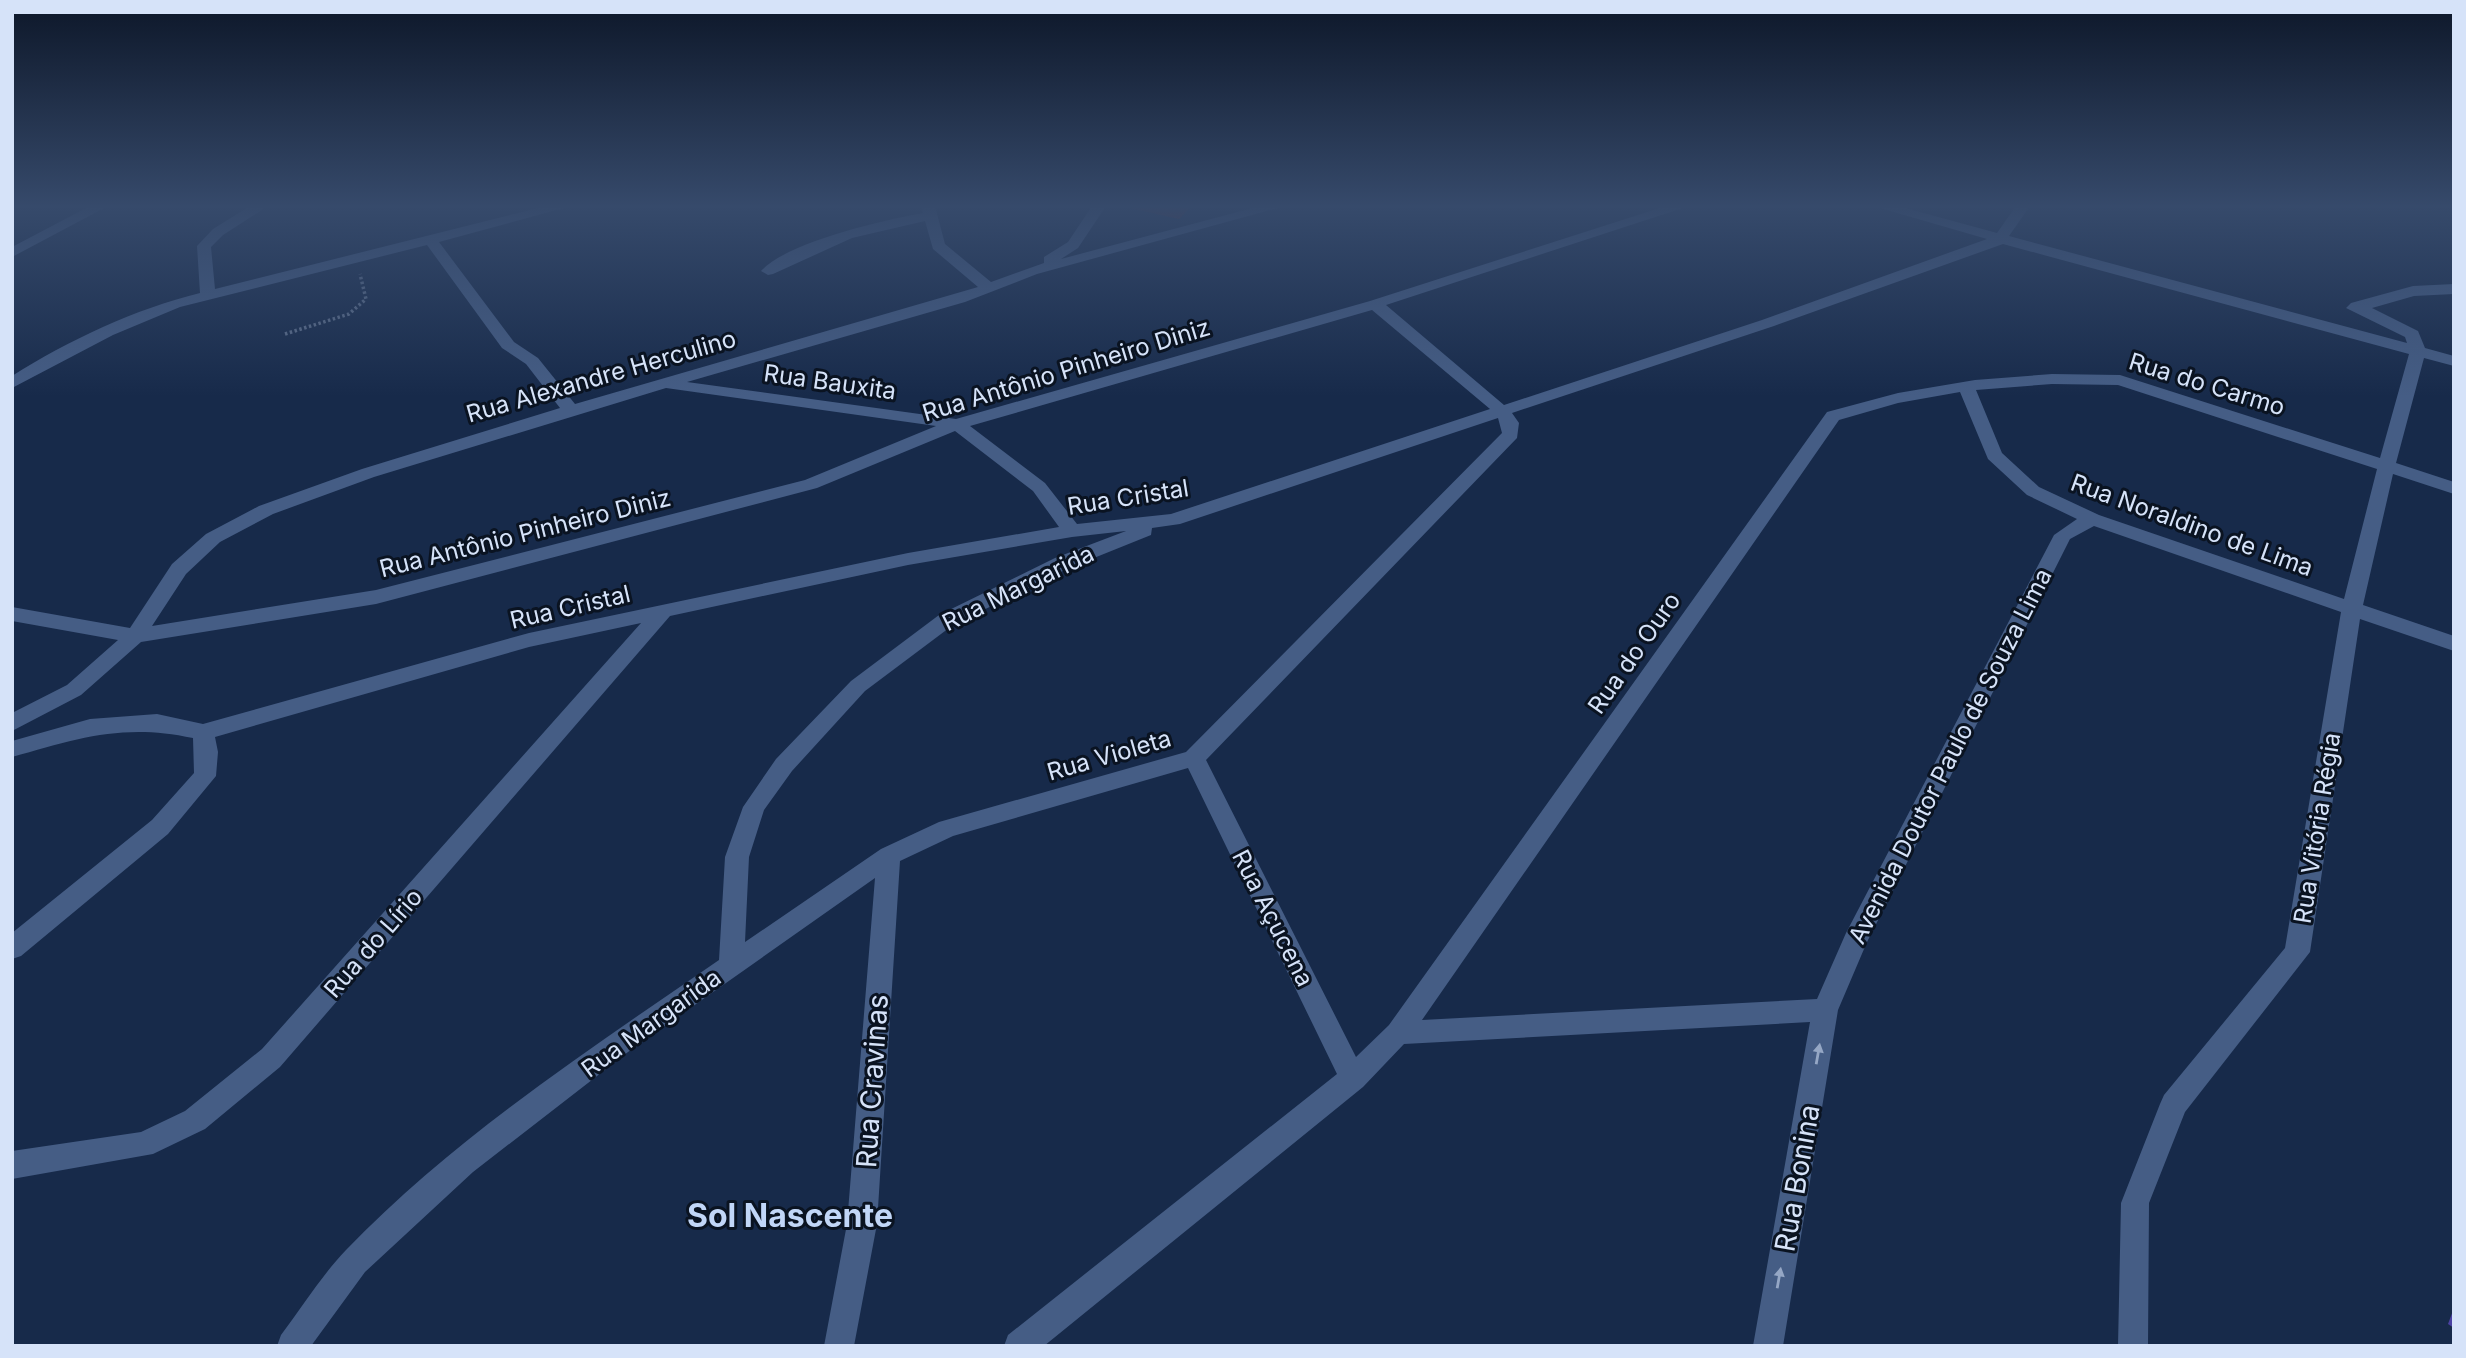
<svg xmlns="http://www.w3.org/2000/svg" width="2466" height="1358" font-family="Inter,sans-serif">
  <rect width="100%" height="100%" fill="#172a4a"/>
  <path fill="#632023" d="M1121,206H1192L1179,219Z"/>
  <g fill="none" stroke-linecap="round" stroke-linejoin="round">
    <path stroke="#60718d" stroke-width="3.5" stroke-dasharray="2.5 2.5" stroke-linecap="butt" d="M285,334L349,314L366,299L360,274"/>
    <path fill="#455d85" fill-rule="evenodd" d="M90,206H108L12,257V247Z
      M250,206H268L223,235L211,247L215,289L546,206H571L439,242L514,342L538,358L575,404L978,287L933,249L925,221L852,238L773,274L768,275L761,271C787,242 884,220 923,213L921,206H935L945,244L991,282L1044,263V257L1068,242L1092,206H1106L1078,248L1061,259L1260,206H1285L1037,274L965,302L687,382L956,419L1370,301L1666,206H1689L1386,305L1504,405L1762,320L1987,239L1873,206H1898L1997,233L2016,206H2030L2009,236L2407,343L2405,337L2346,308L2351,303L2413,286L2454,284V294L2414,296L2372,308L2418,331L2425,348L2454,356V366L2424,358L2396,463L2454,482V494L2393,474L2363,605L2454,636V651L2360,619L2310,952L2185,1112L2149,1203L2148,1346H2118L2121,1203L2160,1104L2164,1095L2285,948L2341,612L2094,526L2070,539L1867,942L1838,1010L1783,1346H1753L1810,1022L1404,1044L1363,1087L1044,1346H1004L1008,1335L1337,1074L1188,768L953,836L900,861L877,1224L854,1346H824L847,1224L875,878L628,1052L473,1172L365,1272L311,1346H277L281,1335C302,1307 322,1275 346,1250C455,1137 590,1049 719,960L725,857L743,807L776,759L851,681L939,615L1055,558L1126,531L1072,537L908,565L670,616L280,1067L205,1129L153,1154L12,1179V1151L141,1132L185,1111L262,1049L641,623L529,647L215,737L218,752L216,776L168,834L21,956L12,959V933L152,820L194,773L193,738C124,723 78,738 12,757V741L90,719L157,714L203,724L529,633L908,553L1059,527L1033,491L955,431L817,488L376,604L141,642L81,695L12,731V713L67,685L118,640L12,621V607L130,628L172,564L206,534L259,506L362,469L560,408L526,364L502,348L427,245L180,307L113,335L12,388V376C69,340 135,309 200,293L197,246L213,229ZM2003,244L2409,354L2380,458L2120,375L2052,374L1975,380L1898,393L1827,412L1389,1025L1356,1057L1206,760L1517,438L1519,423L1512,413L1774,326ZM1372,310L1490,409L1171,514L1077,524L1045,483L970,426ZM2052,384L2118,385L2377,469L2344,599L2099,515L2039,487L2002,453L1976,390ZM666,388L936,426L805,480L376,590L152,626L186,574L220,542L273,514L374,477ZM1960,392L1988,459L2027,495L2077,519L2054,535L1846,933L1817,999L1422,1020L1839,420L1898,403ZM1498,418L1502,433L1186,752L939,822L881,849L745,942L749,857L764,810L792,771L865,691L953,625L1069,568L1151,535L1152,528L1180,524Z"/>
  </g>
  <path fill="#4a41a2" d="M2454,1308V1328L2448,1324Z"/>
  <defs><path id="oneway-solid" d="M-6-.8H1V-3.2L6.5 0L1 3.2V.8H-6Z" transform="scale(1.75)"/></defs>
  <g fill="#95a7c5">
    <use href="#oneway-solid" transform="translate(1818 1054) rotate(-80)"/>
    <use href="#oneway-solid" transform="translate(1779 1278) rotate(-80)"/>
  </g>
  <linearGradient id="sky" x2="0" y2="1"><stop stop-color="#0d1729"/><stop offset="0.52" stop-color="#364a6b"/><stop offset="1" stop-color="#364a6b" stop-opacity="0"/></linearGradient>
  <rect width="2466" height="397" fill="url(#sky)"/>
  <g text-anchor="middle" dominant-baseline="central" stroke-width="6" stroke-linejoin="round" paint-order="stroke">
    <g font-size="24" fill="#d6e3f9" stroke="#0a1321">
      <text transform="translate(1066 370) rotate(-17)">Rua Antônio Pinheiro Diniz</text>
      <text transform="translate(601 376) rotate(-16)">Rua Alexandre Herculino</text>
      <text transform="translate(830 382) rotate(8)">Rua Bauxita</text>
      <text transform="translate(2207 384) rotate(17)">Rua do Carmo</text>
      <text transform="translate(1128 497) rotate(-9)">Rua Cristal</text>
      <text transform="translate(2192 525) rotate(20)">Rua Noraldino de Lima</text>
      <text transform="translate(525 533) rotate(-14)">Rua Antônio Pinheiro Diniz</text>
      <text transform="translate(1018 588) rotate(-26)">Rua Margarida</text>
      <text transform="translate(570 607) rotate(-13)">Rua Cristal</text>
      <text transform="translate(1634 653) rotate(-55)">Rua do Ouro</text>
      <text transform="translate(1109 755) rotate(-16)">Rua Violeta</text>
      <text transform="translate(1950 756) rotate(-63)">Avenida Doutor Paulo de Souza Lima</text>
      <text transform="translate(2317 828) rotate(-81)">Rua Vitória Régia</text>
      <text transform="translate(1273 918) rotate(63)">Rua Açucena</text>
      <text transform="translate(373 943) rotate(-49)">Rua do Lírio</text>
      <text transform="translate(651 1023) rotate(-36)">Rua Margarida</text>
    </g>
    <g font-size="28" fill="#d6e3f9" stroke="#0a1321">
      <text transform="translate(872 1081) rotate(-86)">Rua Cravinas</text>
      <text transform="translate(1797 1178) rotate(-80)">Rua Bonina</text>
    </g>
    <g font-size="32" font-weight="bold" fill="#c1d6f7" stroke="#0a1321">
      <text x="790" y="1215">Sol Nascente</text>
    </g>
  </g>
  <rect width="2466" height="1358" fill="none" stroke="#d6e3f9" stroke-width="28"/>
</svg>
